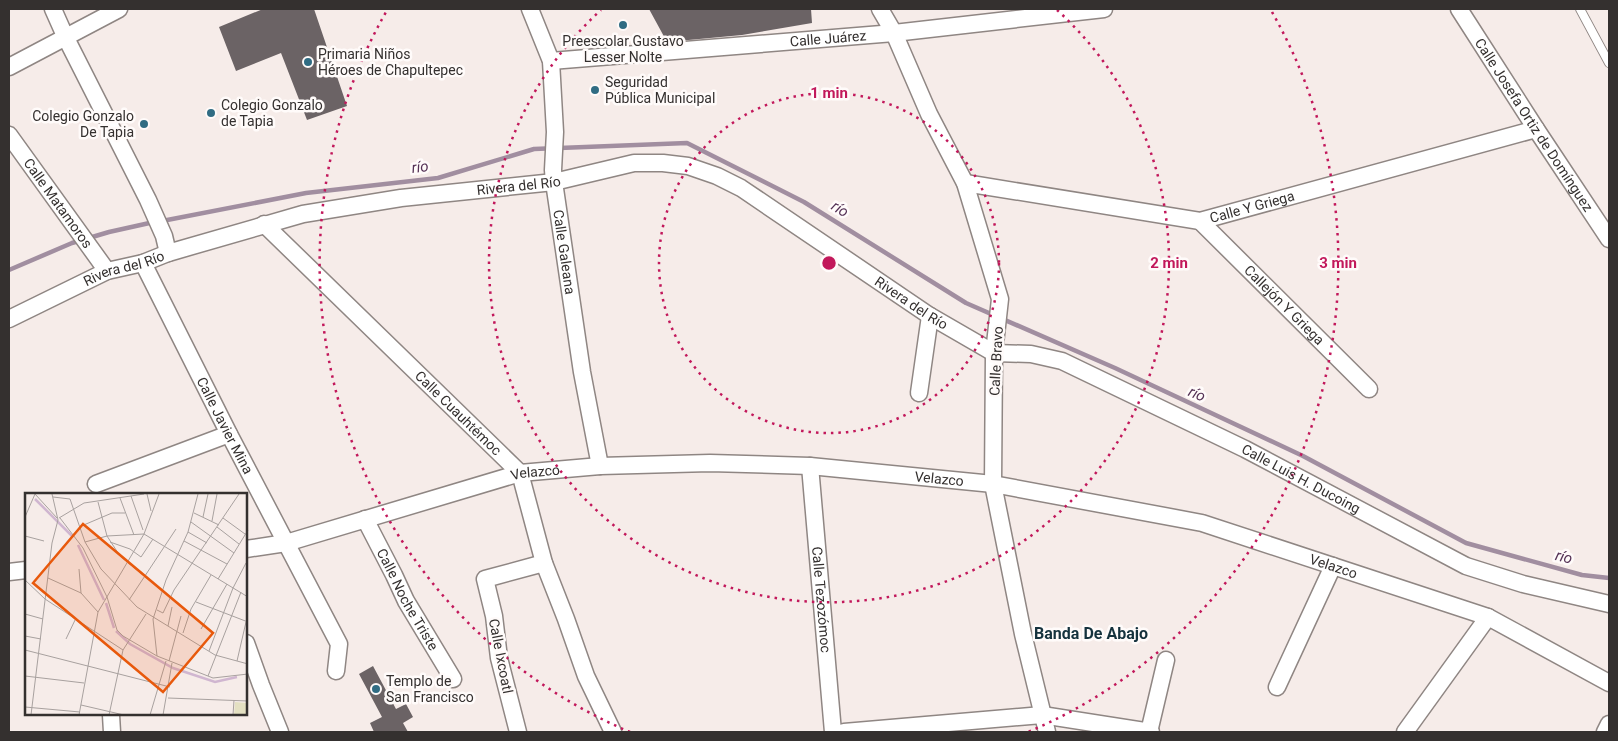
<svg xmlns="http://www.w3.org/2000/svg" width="1618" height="741" font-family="Roboto,sans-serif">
  <rect width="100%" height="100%" fill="#f6ece9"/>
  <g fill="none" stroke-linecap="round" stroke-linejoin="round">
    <path stroke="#a18ea0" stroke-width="4.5" d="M162,221L306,193L438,178L534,149L687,143L804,202L966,303L1115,368L1303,456L1466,543L1582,575L1609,578
      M9,270L72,243L109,232L154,222"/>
  </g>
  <path fill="#6b6365" d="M263,9H314L347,106L307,120L281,53L236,71L219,27Z
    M649,9H811L812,23L742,35L667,42Z
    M373,666L396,709L406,704L413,717L403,723L408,732H374L370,723L382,717L359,674Z"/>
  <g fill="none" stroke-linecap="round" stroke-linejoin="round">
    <defs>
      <path id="service" d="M1580,9L1609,63"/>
      <g id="minor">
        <path d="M53,9L65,36L148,200L164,236L168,253"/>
        <path id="s1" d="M530,9L551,61L555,132L553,170L554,182L582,372L600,466"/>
        <path d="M880,9L894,33L929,114L965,183L1000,299L994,353L993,484L1023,634L1047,732"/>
        <path id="s2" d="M1459,9L1536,129L1609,239"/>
        <path id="s3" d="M551,61L894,33L1104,9"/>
        <path d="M9,67L119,9"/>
        <path id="s4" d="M9,135L107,271"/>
        <path id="s5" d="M965,183L1200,221L1536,129"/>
        <path id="s6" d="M1200,221L1369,389"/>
        <path id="s7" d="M264,224L520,473L544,563L566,619L586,676L613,732"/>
        <path id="s8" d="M143,263L229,434L339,644L336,671"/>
        <path id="s9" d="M9,319L107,271L143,263L168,253L303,214L401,198L554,182L634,163H663L688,166L717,176L741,188L930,316L994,353L1031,354L1062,361L1245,449L1466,566L1523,584L1609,604"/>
        <path d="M919,393L930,316"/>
        <path id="s10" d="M810,466L833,732"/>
        <path d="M96,484L229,434"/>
        <path id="s11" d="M365,519L394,575L406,601L453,679"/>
        <path id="s12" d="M246,549L286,543L520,473L600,466L710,463L810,466L993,484L1202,523L1488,617L1609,683"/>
        <path d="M9,572L26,570"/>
        <path d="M246,643L261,685L280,732"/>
        <path d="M1277,687L1333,566"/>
        <path d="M111,715L112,732"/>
        <path d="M518,732L499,658L494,616L485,579L544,563"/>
        <path d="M844,732L1042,715L1151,732"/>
        <path d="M1149,732L1166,660"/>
        <path d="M1405,732L1488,617"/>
        <path d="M1605,732L1609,724"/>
      </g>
    </defs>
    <use href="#service" stroke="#8f8683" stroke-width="10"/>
    <use href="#minor" stroke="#8f8683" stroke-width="19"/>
    <use href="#service" stroke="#fff" stroke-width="8"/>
    <use href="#minor" stroke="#fff" stroke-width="16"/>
  </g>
  <g fill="none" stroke="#c2185b" stroke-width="2.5" stroke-dasharray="2.5 5">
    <circle cx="829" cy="263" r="170"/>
    <path d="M1057 10A340 340 0 1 1 601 10"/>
    <path d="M630 732A509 509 0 0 1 386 12M1272 12A509 509 0 0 1 1028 732"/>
  </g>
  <g fill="#306c83" stroke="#fffbfa" stroke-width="2">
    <circle cx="623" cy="25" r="5"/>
    <circle cx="308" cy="62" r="5"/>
    <circle cx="595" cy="90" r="5"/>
    <circle cx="211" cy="113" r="5"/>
    <circle cx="144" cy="124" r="5"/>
    <circle cx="376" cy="689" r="5"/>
  </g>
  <g text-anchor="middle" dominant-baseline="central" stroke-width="5" stroke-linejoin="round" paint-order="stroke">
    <g font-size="14" fill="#34302f" stroke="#fffbfa">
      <text stroke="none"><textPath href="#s3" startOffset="278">Calle Juárez</textPath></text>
      <text stroke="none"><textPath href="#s2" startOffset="138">Calle Josefa Ortiz de Domínguez</textPath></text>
      <text stroke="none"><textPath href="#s9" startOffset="531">Rivera del Río</textPath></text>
      <text stroke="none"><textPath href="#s4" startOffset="84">Calle Matamoros</textPath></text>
      <text stroke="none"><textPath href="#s5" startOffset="292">Calle Y Griega</textPath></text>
      <text stroke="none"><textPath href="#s1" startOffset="248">Calle Galeana</textPath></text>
      <text stroke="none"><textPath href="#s9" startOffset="126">Rivera del Río</textPath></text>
      <text stroke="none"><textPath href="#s9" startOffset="966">Rivera del Río</textPath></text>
      <text stroke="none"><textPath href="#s6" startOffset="119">Callejón Y Griega</textPath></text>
      <text transform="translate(996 361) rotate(-87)">Calle Bravo</text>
      <text stroke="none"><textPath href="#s7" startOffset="271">Calle Cuauhtémoc</textPath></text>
      <text stroke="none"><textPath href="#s8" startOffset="182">Calle Javier Mina</textPath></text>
      <text stroke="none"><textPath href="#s12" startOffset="300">Velazco</textPath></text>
      <text stroke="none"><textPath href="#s12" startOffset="705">Velazco</textPath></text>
      <text stroke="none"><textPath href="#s9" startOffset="1398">Calle Luis H. Ducoing</textPath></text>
      <text stroke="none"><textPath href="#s12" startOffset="1110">Velazco</textPath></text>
      <text stroke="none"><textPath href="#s10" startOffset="134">Calle Tezozómoc</textPath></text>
      <text stroke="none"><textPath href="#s11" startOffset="91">Calle Noche Triste</textPath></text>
      <text transform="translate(501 656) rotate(79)">Calle Ixcoatl</text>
    </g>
    <g font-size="14" fill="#34302f" stroke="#fffbfa" text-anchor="start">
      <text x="623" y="41" text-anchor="middle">Preescolar Gustavo<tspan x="623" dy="16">Lesser Nolte</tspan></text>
      <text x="318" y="54">Primaria Niños<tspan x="318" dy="16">Héroes de Chapultepec</tspan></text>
      <text x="605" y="82">Seguridad<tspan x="605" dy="16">Pública Municipal</tspan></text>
      <text x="221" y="105">Colegio Gonzalo<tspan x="221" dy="16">de Tapia</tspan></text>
      <text x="134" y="116" text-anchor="end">Colegio Gonzalo<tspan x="134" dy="16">De Tapia</tspan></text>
      <text x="386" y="681">Templo de<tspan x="386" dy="16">San Francisco</tspan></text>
    </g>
    <g font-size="15" font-style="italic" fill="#553256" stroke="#fffbfa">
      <text transform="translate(420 167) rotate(-7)">río</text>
      <text transform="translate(840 209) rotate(32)">río</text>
      <text transform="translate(1197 394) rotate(24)">río</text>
      <text transform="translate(1564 557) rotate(15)">río</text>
    </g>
    <g font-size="16" font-weight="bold" fill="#15323d" stroke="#fffbfa">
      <text x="1091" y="633">Banda De Abajo</text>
    </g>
  </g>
  <g transform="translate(25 493)">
    <rect width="222" height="222" fill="#f6ece9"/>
    <path d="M210,209L222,210V222H209Z" fill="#e4e0c2"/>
    <path fill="none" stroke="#d0b6d0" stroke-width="2.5" d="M10,6L48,44M53,52L79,107M81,110L89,135M91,138L105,151L148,175L190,189L212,184"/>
    <path fill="none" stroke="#a8a19f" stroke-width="1" d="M10,1L32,25M122,1L126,18M106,3L118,37M28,4L45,6L60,49L76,76L112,114L190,162L223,171M95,5L109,42M73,9L82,43L95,63L146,105M169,20L194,32M0,24L10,1M178,24L183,1M34,25L59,10L119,1M35,25L58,55L82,104L92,137L98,143L132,163L188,185L223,181M198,25L220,41M187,28L192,1M166,29L209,60M54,34L87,20H100M192,34L214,51M163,39L182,50M119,41L223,104M0,43L19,48M159,48L202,71M60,49L82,43L119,41M85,49L105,56L116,64L128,46M54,76L56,100M23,85L56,100L73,119M193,86L223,37M0,87L20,106L98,157M104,107L151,36M171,109L223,129M132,117L138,120L149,97L214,1M0,121L18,126M143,133L147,114M176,136L202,91M158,140L166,116L186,82M0,143L16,146M41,146L51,125M0,157L145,194M184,158L208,95L221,70M132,163L128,126L141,87L163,39L173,1M144,168L156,123M212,168L221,129M0,183L59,190M183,183L216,99M143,205L223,208M56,212L99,222M0,214L55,219M6,222L27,50L33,27L27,1M54,222L73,119L119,41L134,1M84,222L98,157L121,121M125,222L141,168M138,222L147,170M208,222L209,207"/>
    <path fill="#e8590c" fill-opacity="0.15" stroke="#e8590c" stroke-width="2.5" d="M58,31L188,140L138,199L8,90Z"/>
    <rect width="222" height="222" fill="none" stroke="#34302f" stroke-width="2.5"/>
  </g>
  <circle cx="829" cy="263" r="8" fill="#c2185b" stroke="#fffbfa" stroke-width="2.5"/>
  <g font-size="15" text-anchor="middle" font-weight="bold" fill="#c2185b" stroke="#fffbfa" stroke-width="5" stroke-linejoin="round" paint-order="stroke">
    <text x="829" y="98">1 min</text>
    <text x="1169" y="268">2 min</text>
    <text x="1338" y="268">3 min</text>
  </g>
  <rect width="1618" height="741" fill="none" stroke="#34302f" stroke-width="20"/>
</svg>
